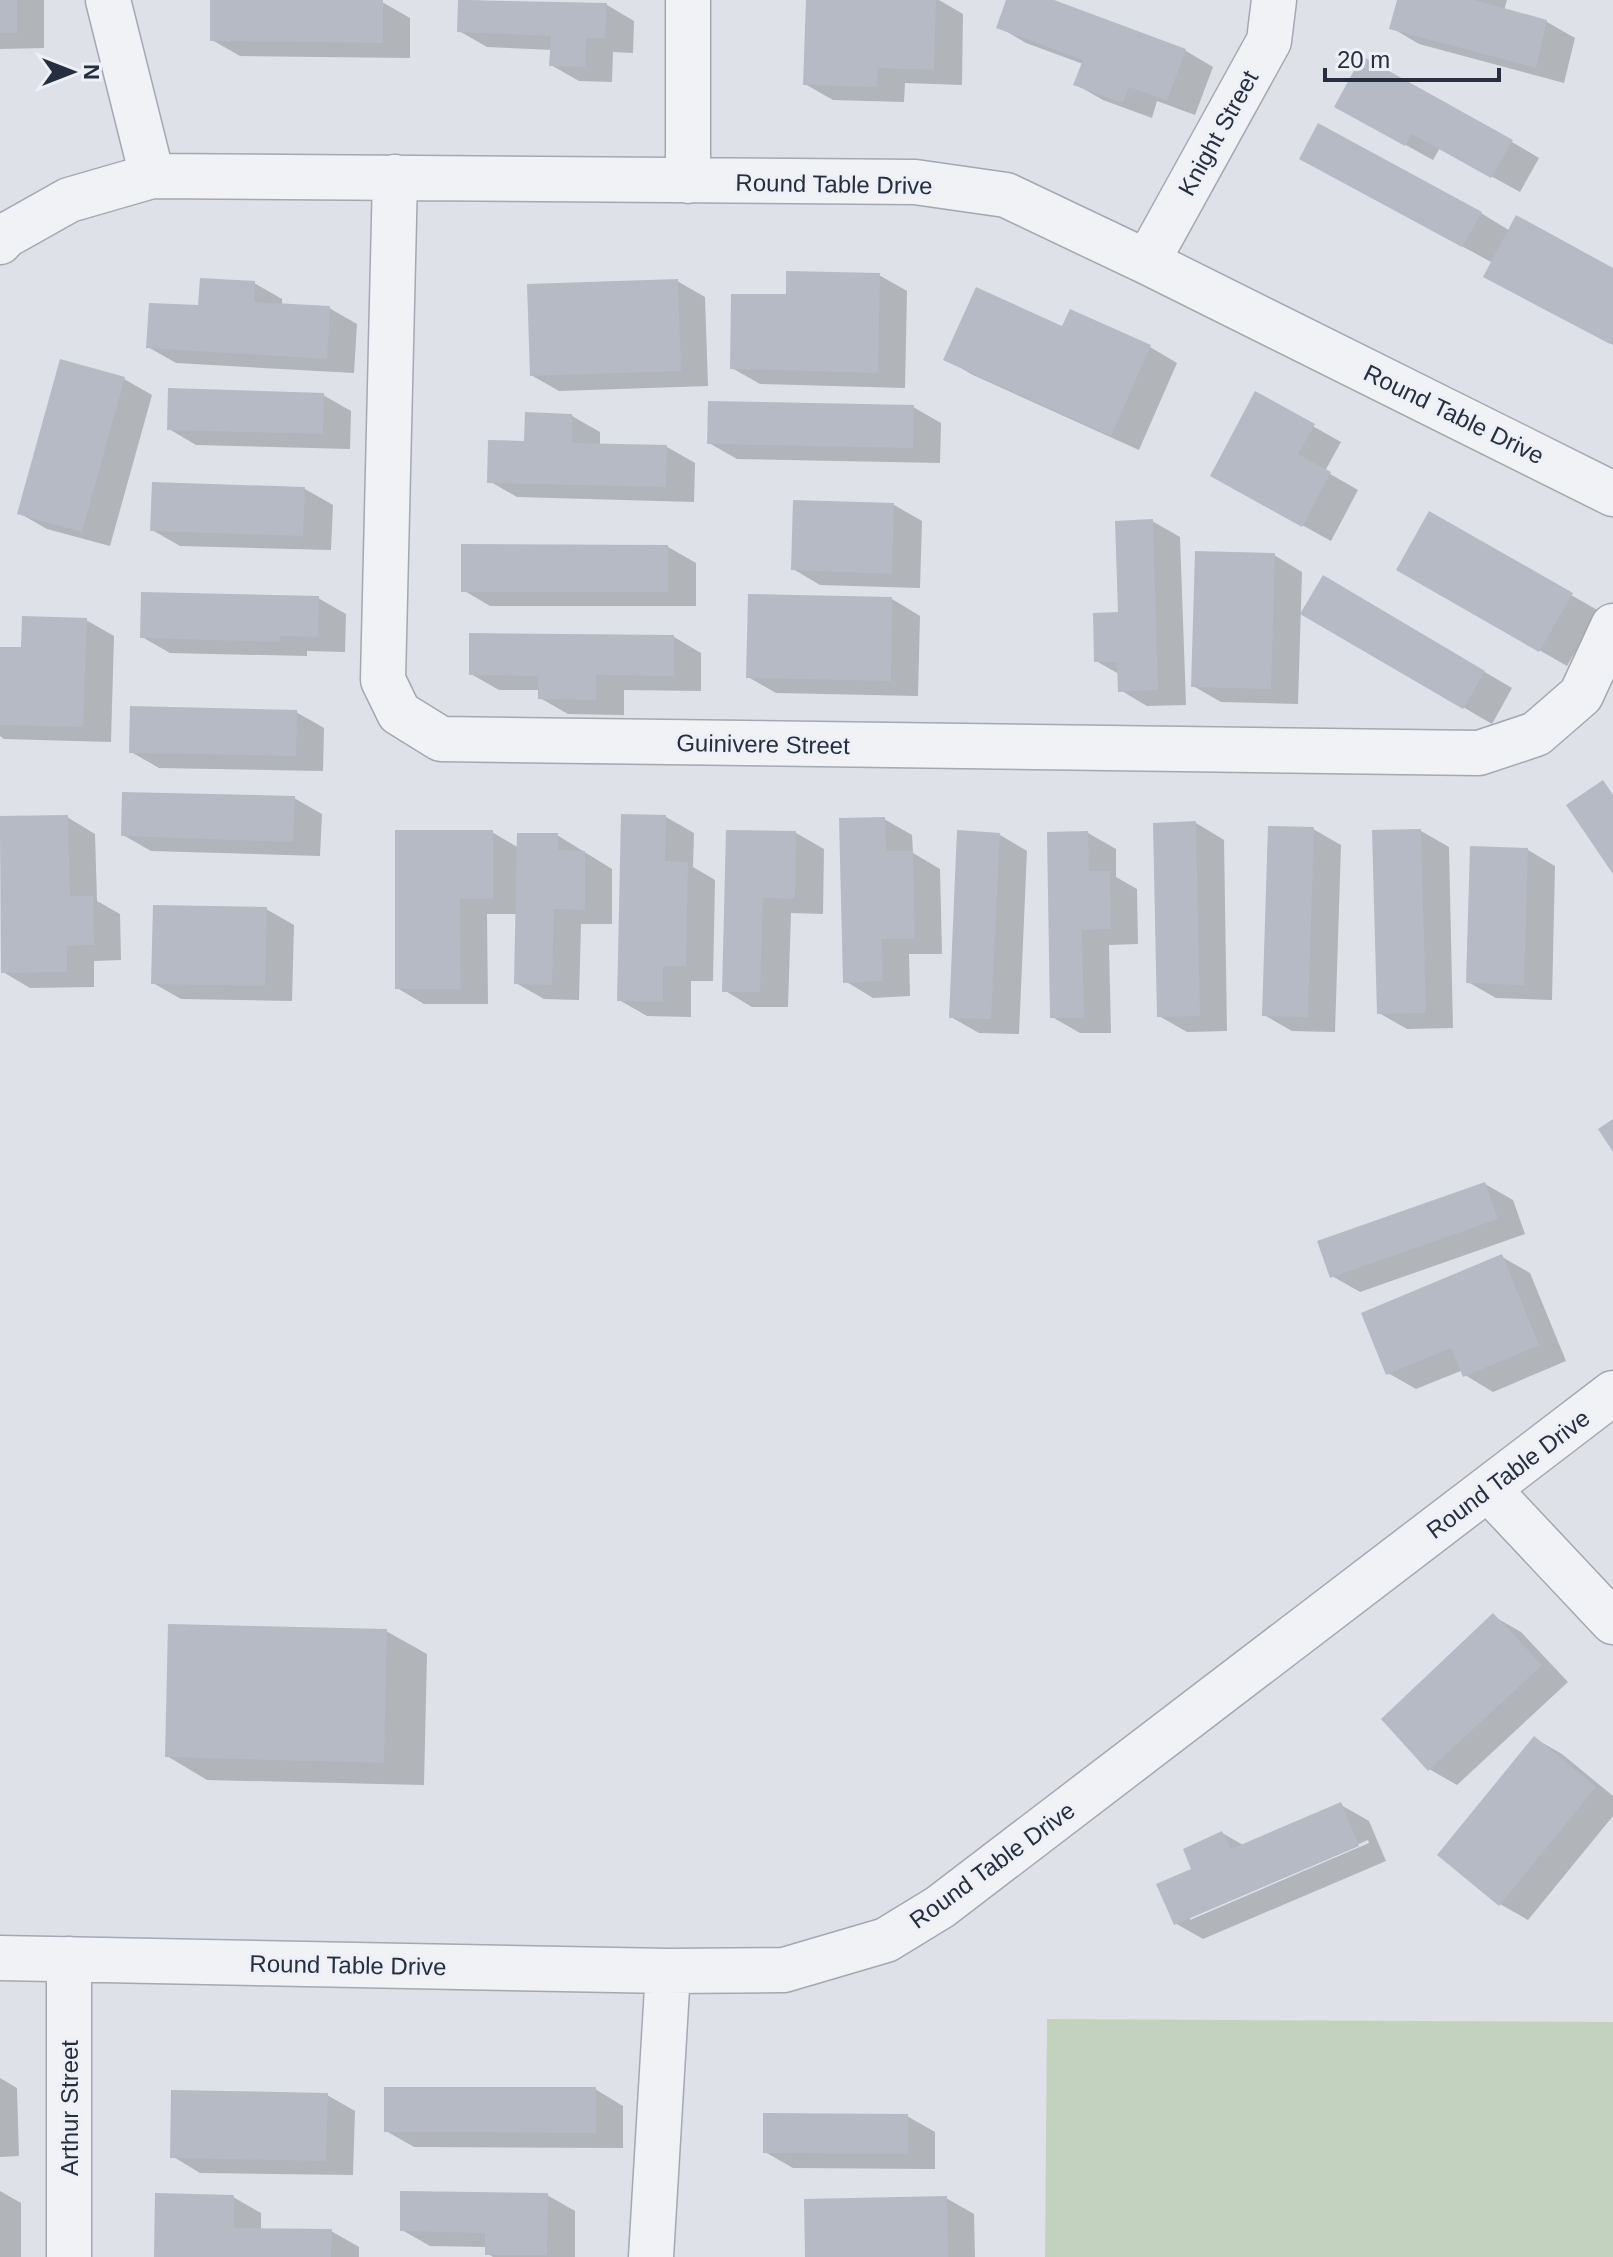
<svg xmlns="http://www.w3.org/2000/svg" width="1613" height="2257" font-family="Arial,sans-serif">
  <rect width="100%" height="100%" fill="#dee1e8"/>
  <path fill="#c3d2be" d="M1047,2019L1613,2022V2257H1045Z"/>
  <path fill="#0003" fill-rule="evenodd" d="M0,0H44V48L0,49Z
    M460,0L607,5L634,21L633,53L613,52L612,82L579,81L551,65L552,50L487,47L459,31Z
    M808,0H939L963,14L962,85L905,83L904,102L833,100L805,84Z
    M1008,0H1048L1186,51L1213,67L1195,115L1157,101L1152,118L1103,100L1075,84L1083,64L1026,43L999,27Z
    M1399,0H1507L1504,11L1547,22L1575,38L1564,83L1419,44L1392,28Z
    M382,2L410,18V58L240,56L212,40Z
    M1364,122L1512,142L1539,158L1520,192L1440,148L1433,160Z
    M1329,174L1481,213L1510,231L1613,270V345L1514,292L1493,263Z
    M879,275L907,291L905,388L760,384L732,368L788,296Z
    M677,281L705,297L708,386L559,391L531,375Z
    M254,283L282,299V306L329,308L357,324L354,373L176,363L148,347L199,307Z
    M1063,328L1150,347L1177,363L1139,450L973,375L945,359Z
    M124,379L152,395L110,546L47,529L19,513Z
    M1256,394L1341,442L1325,471L1358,490L1331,541L1240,491Z
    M323,395L351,411L350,449L196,445L169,429Z
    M913,407L941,423L940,463L737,459L709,443Z
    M572,416L600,432V446L667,447L695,463L694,502L517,497L489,481L526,443Z
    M305,489L333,505L331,550L180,546L152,530Z
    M894,505L922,521L920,588L820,585L793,569Z
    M1430,514L1599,611L1567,666L1399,569Z
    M1152,521L1180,537L1186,705L1147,706L1120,690L1119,674L1096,661L1120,614Z
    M668,547L696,563V606H490L463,590Z
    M1274,555L1302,572L1298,704L1221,702L1193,686Z
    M1324,578L1512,688L1492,724L1303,613Z
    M318,598L346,614L345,652L307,651V656L170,653L142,637Z
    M892,599L920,616L918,696L776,693L748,677Z
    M86,620L114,636L111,742L4,739L0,736V649L23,650Z
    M674,637L701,653V691L624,690V715L568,714L540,698V690H499L471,674Z
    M296,712L324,728L323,771L159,768L131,752Z
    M294,798L322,814L320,856L151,851L123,835Z
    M67,817L95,834L97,901L120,914L121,960L94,961V987L30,988L3,972L0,818Z
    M666,817L694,833L693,867L715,880L713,981H691V1017L647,1016L619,1000Z
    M884,819L912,835L913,853L940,869L942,954H909L910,996L873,998L845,981Z
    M1196,823L1224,840L1227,1031L1187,1032L1159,1016Z
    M1313,829L1341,845L1335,1032L1292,1031L1264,1015Z
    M1421,831L1449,847L1453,1028L1407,1029L1379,1013Z
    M492,832L519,848L557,835L612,869V924H581L579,1000L544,999L516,983L517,914H487L488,1004H424L397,988Z
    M728,832L796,833L824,849L823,914L791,913L788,1007H752L724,990Z
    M1088,833L1116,849V877L1137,889L1138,944L1109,945L1111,1033H1080L1052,1017Z
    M1000,835L1027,851L1019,1034L979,1033L951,1017Z
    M1528,850L1555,866L1552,1000L1496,998L1468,982Z
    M266,909L294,925L292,1001L181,999L153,983Z
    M1485,1184L1513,1200L1525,1234L1360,1292L1332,1276Z
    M1502,1257L1530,1273L1566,1361L1493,1392L1465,1375L1463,1370L1416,1389L1388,1373Z
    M1493,1616L1521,1632L1568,1682L1457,1785L1429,1769Z
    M386,1631L427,1654L424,1785L207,1780L167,1756Z
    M1534,1738L1562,1754L1613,1796V1816L1528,1920L1500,1904Z
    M1341,1805L1369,1821L1386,1861L1203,1939L1175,1923L1194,1870L1222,1833L1245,1846ZM1368,1840L1369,1843L1190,1920V1915Z
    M0,2078L17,2088L19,2156L0,2157Z
    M595,2089L623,2106V2148L414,2147L386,2131Z
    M327,2095L355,2111L353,2175L200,2173L172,2156Z
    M907,2116L935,2132V2169L793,2168L765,2152Z
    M0,2191L21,2203V2257H0Z
    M547,2195L575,2211V2257H493L487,2253V2247L430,2246L402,2230Z
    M233,2197L261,2213V2230L331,2231L359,2247V2257H156Z
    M946,2198L974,2214L975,2257H807Z"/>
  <path fill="#b5bac5" d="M0,0H17V33H0Z
    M210,0H383V43L210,41Z
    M458,0L607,3L605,38H586L585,67L549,66L551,36L457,32Z
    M806,0H936L934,70L878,68L877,87L803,85Z
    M1006,0H1054L1186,49L1167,101L1129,87L1123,103L1073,85L1083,60L996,28Z
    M1397,0H1475L1547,20L1536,68L1389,29Z
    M1362,56L1513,140L1491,178L1412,134L1405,146L1334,107Z
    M1318,123L1482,212L1462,247L1299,159Z
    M1516,215L1613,268V338L1610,344L1483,277Z
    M786,271L880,273L878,373L730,369L731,294H786Z
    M200,278L255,281L254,302L330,306L327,359L146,348L149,303L198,305Z
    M678,279L681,371L530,376L527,284Z
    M976,287L1062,326L1070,309L1151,345L1111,436L943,360Z
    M60,359L125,377L82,532L17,514Z
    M168,388L324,393L323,434L167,430Z
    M1255,391L1315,424L1298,454L1331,472L1302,527L1210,476Z
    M708,401L914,405L913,448L707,444Z
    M525,412L572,414V443L667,445L666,487L487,483L488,440L524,441Z
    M152,482L305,487L303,536L150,531Z
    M793,500L894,503L892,574L791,570Z
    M1429,511L1573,593L1539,652L1396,570Z
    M1153,519L1158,690L1118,692L1117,662H1094L1093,613L1118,612L1115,521Z
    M461,544L668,545V592H461Z
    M1195,551L1275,553L1271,689L1191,687Z
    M1323,575L1485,671L1463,709L1300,614Z
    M141,592L319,596L318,637L280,636V642L140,638Z
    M748,594L892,597L891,681L746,678Z
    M22,616L87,618L83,727L0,725V647H21Z
    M469,633L674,635V676L596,675V700L538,699V676L469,675Z
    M130,706L297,710L296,756L129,753Z
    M1603,780L1613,795V874L1566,805Z
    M122,792L295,796L293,842L121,836Z
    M621,814L666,815L665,861L688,862L686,966H663V1002L617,1001Z
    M68,815L70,896H93L94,945L67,946V972L1,973L0,816Z
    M885,817L886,851H913L915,939H882L883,981L843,983L839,818Z
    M1196,821L1200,1016L1157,1017L1153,823Z
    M1268,826L1314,827L1308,1017L1262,1016Z
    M1421,829L1426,1013L1377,1014L1372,830Z
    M395,830H493V899H460L461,989H395Z
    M726,830L796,831L795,899L763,898L760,992H722Z
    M957,830L1000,833L991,1019L949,1018Z
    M1088,831L1089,871H1110L1111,929L1082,930L1084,1018H1050L1047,832Z
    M517,833H558V850L585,851V910L554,909L552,985L514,984Z
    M1470,846L1528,848L1524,985L1466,983Z
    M153,905L267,907L265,986L151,984Z
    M1613,1119V1152L1598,1129Z
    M1485,1182L1498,1219L1330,1278L1317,1241Z
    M1502,1254L1539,1345L1463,1377L1451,1348L1386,1375L1361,1313Z
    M1493,1613L1542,1665L1428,1771L1381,1719Z
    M168,1624L387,1629L384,1763L165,1757Z
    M1534,1736L1596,1787L1499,1906L1437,1855Z
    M1341,1802L1359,1846L1174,1925L1156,1884L1191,1869L1183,1849L1222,1831L1231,1849Z
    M384,2087H596V2133L384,2132Z
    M171,2090L328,2093L326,2161L170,2158Z
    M763,2113L908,2114V2154L763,2153Z
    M400,2191L548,2193L547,2255H485V2233L400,2231Z
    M155,2193L234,2195V2228L332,2229L331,2257H154Z
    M947,2196L948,2257H805L804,2199Z"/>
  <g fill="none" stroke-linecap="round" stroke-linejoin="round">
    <defs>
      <path id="street" d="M108,0L152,176
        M395,177L383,680L399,713L441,739L1479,753L1536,734L1581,695L1613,626
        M688,181V0
        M0,242L5,236L69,200L152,176L915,182L1006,195L1147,262L1613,494
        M1147,262L1269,41L1274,0
        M1488,1489L1613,1622
        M0,1958L668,1971L784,1970L886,1940L940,1907L1613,1393
        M69,1959V2257
        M651,2257L668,1971"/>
    </defs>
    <use href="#street" stroke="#a3a8b2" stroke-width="47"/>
    <use href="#street" stroke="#f0f2f6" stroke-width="44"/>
  </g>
  <g text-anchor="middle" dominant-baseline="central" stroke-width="6" stroke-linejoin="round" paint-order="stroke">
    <g font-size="24" fill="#262f40" stroke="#edf0f6">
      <text transform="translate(1218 133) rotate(-61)">Knight Street</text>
      <text transform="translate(834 184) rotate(1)">Round Table Drive</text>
      <text transform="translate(1454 414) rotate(26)">Round Table Drive</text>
      <text transform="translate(763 744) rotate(1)">Guinivere Street</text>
      <text transform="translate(1508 1474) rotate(-37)">Round Table Drive</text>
      <text transform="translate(992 1865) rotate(-36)">Round Table Drive</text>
      <text transform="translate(348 1965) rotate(1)">Round Table Drive</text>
      <text transform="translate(69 2108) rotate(-90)">Arthur Street</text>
    </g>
  </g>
  <g transform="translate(72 72) rotate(90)" stroke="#edf0f6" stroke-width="6" paint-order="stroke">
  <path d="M0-6L14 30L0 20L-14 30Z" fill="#262f40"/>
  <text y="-12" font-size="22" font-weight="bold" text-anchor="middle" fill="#262f40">N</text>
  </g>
  <path d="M1325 68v12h174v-12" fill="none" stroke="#262f40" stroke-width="4"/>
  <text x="1337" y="68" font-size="24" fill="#262f40" stroke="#edf0f6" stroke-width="6" paint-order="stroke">20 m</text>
</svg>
